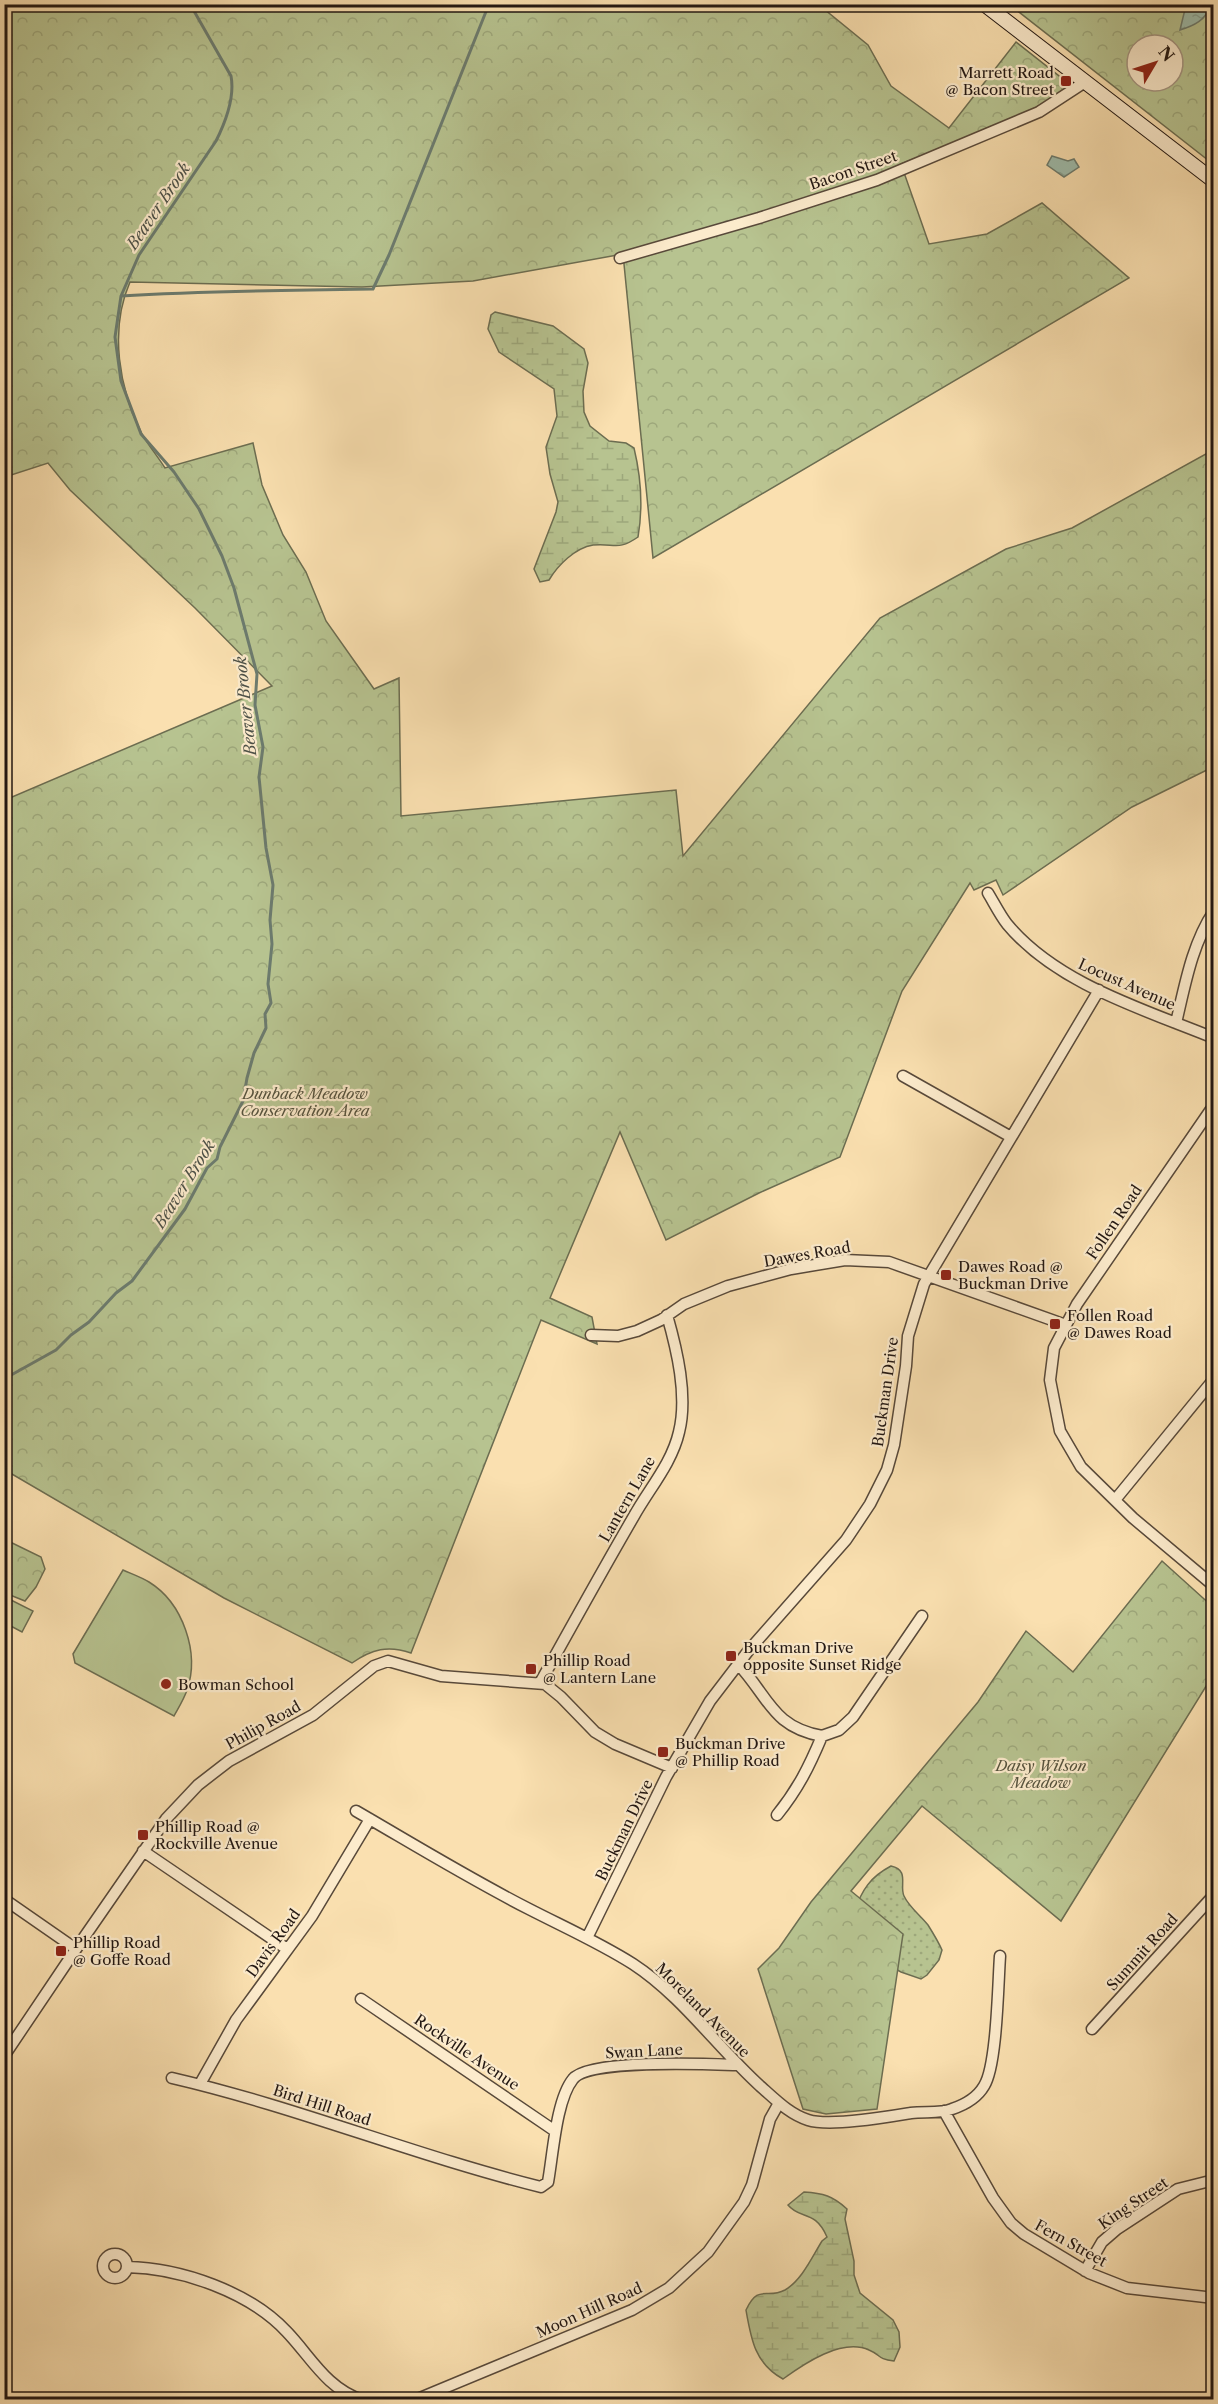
<svg xmlns="http://www.w3.org/2000/svg" width="1218" height="2404" font-family="'Libre Caslon Text',serif">
  <defs>
    <pattern id="grass-dots" width="8" height="8" patternUnits="userSpaceOnUse" patternTransform="scale(1.5)"><rect width="8" height="8" fill="#b7c390"/><path d="M2 2h.1M6 6h.1" fill="none" stroke="#9da77b" stroke-width="1.8" stroke-linecap="round"/></pattern>
    <pattern id="wetland-marsh" width="20" height="14" patternUnits="userSpaceOnUse" patternTransform="scale(1.5)"><rect width="20" height="14" fill="#b7c390"/><path d="M1 5h8M5 5V1M11 12h8M15 12V8" fill="none" stroke="#9da77b"/></pattern>
    <pattern id="park-crowns" width="20" height="18" patternUnits="userSpaceOnUse" patternTransform="scale(1.5)"><rect width="20" height="18" fill="#b7c390"/><path d="M2 6a3 3 0 1 1 6 0M12 15a3 3 0 1 1 6 0" fill="none" stroke="#9da77b"/></pattern>
    <pattern id="water-ripples" width="26" height="14" patternUnits="userSpaceOnUse" patternTransform="scale(1.5)"><rect width="26" height="14" fill="#9ebdac"/><path d="M2 4q2-2 4 0t4 0M15 11q2-2 4 0t4 0" fill="none" stroke="#88a293"/></pattern>
  </defs>
  <rect width="100%" height="100%" fill="#fae0b0"/>
  <filter id="stains"><feTurbulence type="fractalNoise" baseFrequency=".00333" numOctaves="4"/><feColorMatrix values="0 0 0 0 .2 0 0 0 0 .09 0 0 0 0 .02 0 0 0 .5 -.17"/></filter>
  <radialGradient id="worn" r=".72"><stop offset=".6" stop-color="#630" stop-opacity="0"/><stop offset="1" stop-color="#630" stop-opacity=".3"/></radialGradient>
  <path fill="url(#grass-dots)" stroke="#6c6d51" stroke-width="1.5" d="M891,1866C910,1870 899,1886 904,1896C909,1907 921,1916 928,1925C933,1933 938,1941 942,1950L939,1960L927,1975L921,1979L901,1972L888,1965L854,1912C862,1890 870,1877 891,1866Z"/>
  <path fill="url(#wetland-marsh)" stroke="#6c6d51" stroke-width="1.5" d="M495,312L553,326L584,349L588,363L583,391L584,412L590,426L609,441L626,443L634,448C641,477 643,508 638,537C618,551 615,543 593,545C575,548 558,565 549,580L540,582L534,569L556,512L558,502L550,474L546,447L557,416L554,389L499,352L488,329L491,315Z
    M804,2192C823,2193 833,2196 847,2209L845,2219L854,2261V2275L860,2293L893,2320L899,2332L900,2347L894,2361C877,2359 881,2355 869,2350C842,2338 805,2363 783,2379C755,2364 751,2339 746,2310C759,2283 766,2300 785,2290C802,2280 812,2257 822,2241L827,2237C815,2209 800,2220 788,2205Z"/>
  <path fill="url(#park-crowns)" stroke="#6c6d51" stroke-width="1.5" fill-rule="evenodd" d="M5,4L819,5L868,45L891,86L949,128L1016,42L1073,87L1013,120L901,164L929,244L987,234L1042,203L1129,278L653,558L623,254L473,281L362,287L130,282C109,330 119,389 142,434C149,446 158,457 165,468L253,443L262,485L283,535L306,572L326,621L374,689L399,678L401,816L676,790L683,856L880,618L1006,549L1072,528L1213,450V767L1132,807L1003,895L996,880L974,890L970,883L902,991L840,1157L759,1193L666,1240L620,1132L550,1298L592,1317L597,1344L541,1320L411,1653C388,1645 372,1649 352,1663L224,1598L5,1470V800L272,686L195,608L70,490L48,463L5,477Z
    M1010,5H1213V164ZM1137,45H1173V81H1137Z
    M4,1539L41,1557L45,1569L36,1587L25,1601L5,1593Z
    M1162,1561L1213,1607V1675L1061,1921L922,1806L851,1891L903,1934L877,2109L826,2114L803,2109L758,1969L779,1948L811,1902L978,1702L1026,1631L1073,1672Z"/>
  <path fill="#b7c390" stroke="#6c6d51" stroke-width="1.5" d="M123,1570C132,1574 141,1577 149,1582C183,1603 200,1653 187,1690C184,1699 179,1707 174,1716L75,1663L73,1654Z
    M5,1597L33,1611L22,1632L5,1623Z"/>
  <path fill="url(#water-ripples)" stroke="#6c7b6e" stroke-width="1.5" d="M1186,5H1210C1207,20 1193,26 1180,30Z
    M1052,156L1068,161L1074,159L1079,167L1064,177L1047,165Z"/>
  <g fill="none" stroke-linecap="round" stroke-linejoin="round">
    <path stroke="#6c7b6e" stroke-width="3" d="M121,296C205,291 289,290 373,289L389,255L489,4
      M4,1379L56,1350L71,1335L89,1322L116,1293L132,1281L185,1209L207,1168L217,1159L220,1147L243,1101L247,1078L254,1053L266,1028L265,1014L271,1003L268,984L272,944L270,920L273,885L266,848L259,777L263,747L255,705L257,674L234,588L222,556L199,509L174,472L141,434L121,381L115,337L121,296L139,255L216,141C225,123 235,97 231,76L190,4"/>
    <defs>
      <path id="street" d="M620,258L759,218L877,180L1039,112L1085,82
        M988,893C994,903 1000,915 1007,924C1057,984 1143,1009 1214,1038
        M1176,1023C1185,985 1192,944 1214,911
        M903,1076L1011,1137
        M1214,1105L1077,1304L1054,1348L1050,1380L1060,1431L1081,1467L1133,1518L1214,1586
        M591,1335L618,1336L637,1331L661,1320L684,1304L728,1286L791,1269L845,1260L889,1262L1066,1325
        M1115,1500L1214,1379
        M738,1664C769,1697 772,1727 822,1736C809,1767 798,1789 777,1815
        M540,1683C571,1627 602,1571 634,1516C649,1489 672,1463 679,1432C688,1396 677,1350 667,1315
        M822,1736L839,1730L853,1717L922,1616
        M356,1811C413,1844 470,1879 529,1909C564,1927 600,1943 633,1964C682,1996 717,2047 760,2086C775,2099 789,2114 808,2120C830,2127 887,2117 911,2113C924,2111 940,2114 952,2109C964,2105 977,2098 984,2086C997,2066 998,1984 1000,1956
        M143,1851L287,1949
        M4,1899L76,1949
        M587,1938L666,1777L710,1701L749,1650L846,1540L870,1504L887,1470L894,1445L906,1366L908,1336L924,1284L1099,990
        M361,1999L555,2131
        M1092,2029L1214,1895
        M4,2056L76,1949L166,1819L198,1785L229,1761L313,1715L374,1666L388,1661L441,1676L545,1684L561,1697L595,1732L615,1744L672,1768
        M172,2078C297,2107 416,2156 541,2187L548,2182C553,2155 556,2100 573,2079C588,2059 708,2064 736,2065
        M200,2084L236,2020L312,1916L370,1819
        M944,2111L993,2198L1011,2223L1024,2234L1089,2273L1127,2288L1214,2298
        M103 2266a12 12 0 1 1 24 0a12 12 0 1 1-24 0Z
        M127,2267C181,2268 250,2292 287,2332C311,2357 326,2388 362,2400
        M1085,2271L1102,2242L1117,2229L1178,2189L1214,2180
        M415,2400L632,2310L669,2288L708,2252L744,2202L752,2185L770,2119L779,2103"/>
      <path id="secondary" d="M984,4L1214,181"/>
    </defs>
    <use href="#street" stroke="#58493a" stroke-width="13"/>
    <use href="#secondary" stroke="#221712" stroke-width="16"/>
    <use href="#street" stroke="#fcebcc" stroke-width="10"/>
    <use href="#secondary" stroke="#fcebcc" stroke-width="14"/>
  </g>
  <g fill="#8f2418" stroke="#fcebcc" stroke-width="2">
    <rect x="1060" y="75" width="12" height="12" rx="3"/>
    <rect x="940" y="1269" width="12" height="12" rx="3"/>
    <rect x="1049" y="1318" width="12" height="12" rx="3"/>
    <rect x="725" y="1650" width="12" height="12" rx="3"/>
    <rect x="525" y="1663" width="12" height="12" rx="3"/>
    <circle cx="166" cy="1684" r="6"/>
    <rect x="657" y="1746" width="12" height="12" rx="3"/>
    <rect x="137" y="1829" width="12" height="12" rx="3"/>
    <rect x="55" y="1945" width="12" height="12" rx="3"/>
  </g>
  <g text-anchor="middle" dominant-baseline="central" stroke-width="4.5" stroke-linejoin="round" paint-order="stroke">
    <g font-size="15" fill="#221712" stroke="#fcebcc" text-anchor="start">
      <text x="1054" y="72" text-anchor="end">Marrett Road<tspan x="1054" dy="17">@ Bacon Street</tspan></text>
      <text x="958" y="1266">Dawes Road @<tspan x="958" dy="17">Buckman Drive</tspan></text>
      <text x="1067" y="1315">Follen Road<tspan x="1067" dy="17">@ Dawes Road</tspan></text>
      <text x="743" y="1647">Buckman Drive<tspan x="743" dy="17">opposite Sunset Ridge</tspan></text>
      <text x="543" y="1660">Phillip Road<tspan x="543" dy="17">@ Lantern Lane</tspan></text>
      <text x="178" y="1684">Bowman School</text>
      <text x="675" y="1743">Buckman Drive<tspan x="675" dy="17">@ Phillip Road</tspan></text>
      <text x="155" y="1826">Phillip Road @<tspan x="155" dy="17">Rockville Avenue</tspan></text>
      <text x="73" y="1942">Phillip Road<tspan x="73" dy="17">@ Goffe Road</tspan></text>
    </g>
    <g font-size="15" fill="#221712" stroke="#fcebcc">
      <text transform="translate(853 170) rotate(-19)">Bacon Street</text>
      <text transform="translate(1127 984) rotate(24)">Locust Avenue</text>
      <text transform="translate(1114 1222) rotate(-56)">Follen Road</text>
      <text transform="translate(807 1254) rotate(-10)">Dawes Road</text>
      <text transform="translate(885 1392) rotate(-82)">Buckman Drive</text>
      <text transform="translate(627 1499) rotate(-60)">Lantern Lane</text>
      <text transform="translate(263 1725) rotate(-29)">Philip Road</text>
      <text transform="translate(624 1830) rotate(-64)">Buckman Drive</text>
      <text transform="translate(273 1943) rotate(-54)">Davis Road</text>
      <text transform="translate(1142 1952) rotate(-48)">Summit Road</text>
      <text transform="translate(703 2010) rotate(45)">Moreland Avenue</text>
      <text transform="translate(644 2051) rotate(-3)">Swan Lane</text>
      <text transform="translate(467 2052) rotate(34)">Rockville Avenue</text>
      <text transform="translate(322 2105) rotate(18)">Bird Hill Road</text>
      <text transform="translate(1133 2203) rotate(-34)">King Street</text>
      <text transform="translate(1071 2243) rotate(29)">Fern Street</text>
      <text transform="translate(589 2310) rotate(-24)">Moon Hill Road</text>
    </g>
    <g font-size="15" font-style="italic" fill="#56533e" stroke="#fcebcc">
      <text x="305" y="1093">Dunback Meadow<tspan x="305" dy="17">Conservation Area</tspan></text>
      <text x="1041" y="1765">Daisy Wilson<tspan x="1041" dy="17">Meadow</tspan></text>
    </g>
    <g font-size="16" font-style="italic" fill="#4d5148" stroke="#fcebcc">
      <text transform="translate(158 206) rotate(-56)">Beaver Brook</text>
      <text transform="translate(245 706) rotate(-96)">Beaver Brook</text>
      <text transform="translate(184 1184) rotate(-58)">Beaver Brook</text>
    </g>
  </g>
  <rect width="1218" height="2404" fill="none" stroke="#fae0b0" stroke-width="24"/>
  <rect x="6" y="6" width="1206" height="2392" fill="none" stroke="#221712" stroke-width="3"/>
  <rect x="12" y="12" width="1194" height="2380" fill="none" stroke="#221712" stroke-width="1.5"/>
  <g transform="translate(1155 63) rotate(51)"><circle r="28" fill="#fcebcc" stroke="#a59682" stroke-width="1.5"/>
  <path d="M0-4.5L10 22L0 15L-10 22Z" fill="#8f2418"/>
  <text y="-9" font-size="16" font-weight="bold" text-anchor="middle" fill="#221712">N</text>
  </g>
  <rect width="100%" height="100%" filter="url(#stains)"/>
  <rect width="100%" height="100%" fill="url(#worn)"/>
</svg>
